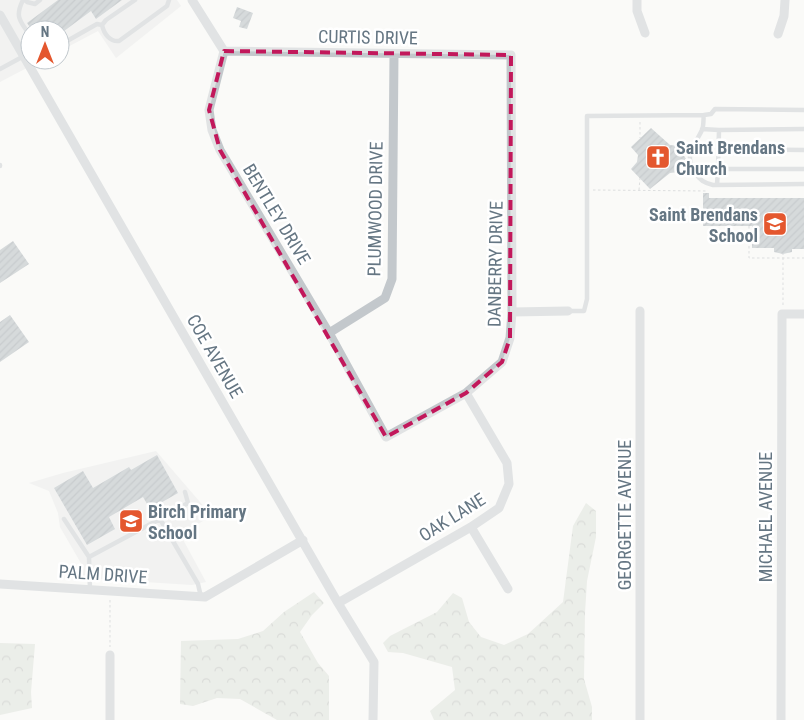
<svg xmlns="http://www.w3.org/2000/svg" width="804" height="720" font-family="'Roboto Condensed',sans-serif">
  <defs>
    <pattern id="forest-crowns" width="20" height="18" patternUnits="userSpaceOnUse" patternTransform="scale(1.25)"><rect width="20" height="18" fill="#dadfd7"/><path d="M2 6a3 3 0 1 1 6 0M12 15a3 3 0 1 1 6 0" fill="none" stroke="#b4b9b4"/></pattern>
    <pattern id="building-hatch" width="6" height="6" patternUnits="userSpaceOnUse" patternTransform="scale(1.25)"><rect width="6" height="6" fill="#aab3b9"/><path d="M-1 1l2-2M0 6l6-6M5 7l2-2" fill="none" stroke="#8e969c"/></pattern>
  </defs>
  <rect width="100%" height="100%" fill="#fafaf8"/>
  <path fill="#e8e9e9" d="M0,0H177L181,6L116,58L98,31L60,51V30H30V60H42L0,82Z
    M156,451L212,516L180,534L206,582L192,585L82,578V565L60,527L58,513L49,491L29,483L63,473Z"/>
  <path fill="url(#forest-crowns)" d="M586,503L596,511V537L587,581L585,613L584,679L592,707V720H434L430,711L455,690L452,667L403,653L388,652L383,643L390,636L437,612L453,593L462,598L469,622L481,637L504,645L528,634L563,602L573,526Z
    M314,592L324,603L312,615L300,632L318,663L329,676V720H277L240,699L217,698L193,706L180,704L181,641L238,639L263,631L284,612Z
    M0,643L35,644L31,692L32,708L0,715Z"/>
  <path fill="url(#building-hatch)" d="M58,0H122L96,19L91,11L60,34V30H32L27,23Z
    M237,7L253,13L247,29L239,27L241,21L233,18Z
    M651,128L670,145L678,146L686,159L678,172L670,173L650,189L631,169L637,162L638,155L631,147Z
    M703,193H709V198H804V249H792V252L783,254L774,252V248H752V226H703Z
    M13,241L29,264L0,283V250Z
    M10,315L29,342L0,362V322Z
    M157,455L178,493L150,509L143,497L109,517L115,529L87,545L54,488L83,471L93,488L129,467L131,470Z"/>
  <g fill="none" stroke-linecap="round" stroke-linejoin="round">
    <path stroke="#bbbfc2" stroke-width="1" stroke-dasharray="2.5 2.5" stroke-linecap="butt" d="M640,122V138
      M593,190L708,191
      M639,190L640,178
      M749,226V258H804
      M783,305V254
      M110,600V647"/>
    <path stroke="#c3c8cc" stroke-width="4.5" d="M23,0C14,18 21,21 30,36
      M25,0L27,2L35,4L40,0
      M135,0L106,20L102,25C104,34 110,42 119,41L167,6L169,0
      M60,45L97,24L102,25
      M0,69L24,56
      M704,115L711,114L715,109L804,110
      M702,129L719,130L718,169H804
      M719,130L804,129
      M718,149L804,150
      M0,165V166
      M717,185L718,169
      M568,311H584L587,299V116L704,115C703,119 704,126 702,130C695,145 683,156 695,173C700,180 704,183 713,185L804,184
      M185,492L188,503L160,519L198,584L201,597
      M64,519L89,557L90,590
      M89,557L160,519"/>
    <path stroke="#c3c8cc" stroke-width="9" d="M192,0L224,51L209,110L212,130L220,150L329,333L386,437L466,393L502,362L510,338L512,312L511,55L224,51
      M637,0V11L645,33
      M0,15L338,603L374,662L373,720
      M778,34L784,16L785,0
      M640,311V720
      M512,312L568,311
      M329,333L385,298L392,279L394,54
      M471,527L508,589
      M0,584L205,597L303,540
      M338,603L471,527L499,508L509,484L507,463L466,393
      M110,655V720
      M781,720L782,314H804"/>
  </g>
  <path d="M0 0H804V720H0ZM224,51L511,55L510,338L502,362L466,393L386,437L220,150L209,110Z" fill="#fafaf8" fill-opacity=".55" fill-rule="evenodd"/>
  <path fill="none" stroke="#c2185b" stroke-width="4" stroke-dasharray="10 6" stroke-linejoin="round" d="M224,51L511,55L510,338L502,362L466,393L386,437L220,150L209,110Z"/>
  <defs>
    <symbol id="church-square" viewBox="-11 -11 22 22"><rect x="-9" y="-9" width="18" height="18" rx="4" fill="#e4572e" stroke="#fff"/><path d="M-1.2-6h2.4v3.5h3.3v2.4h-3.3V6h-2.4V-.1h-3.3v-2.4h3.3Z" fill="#fff"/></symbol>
    <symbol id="school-square" viewBox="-11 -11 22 22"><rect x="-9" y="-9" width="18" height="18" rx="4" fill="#e4572e" stroke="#fff"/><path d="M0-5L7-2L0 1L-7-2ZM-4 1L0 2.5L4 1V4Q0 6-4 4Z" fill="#fff"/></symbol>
  </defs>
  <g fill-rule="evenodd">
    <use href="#church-square" x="644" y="143" width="28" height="28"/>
    <use href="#school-square" x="761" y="210" width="28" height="28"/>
    <use href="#school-square" x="117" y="507" width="28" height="28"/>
  </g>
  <g text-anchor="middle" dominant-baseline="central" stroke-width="5" stroke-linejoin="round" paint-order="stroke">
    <g font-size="18" fill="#657683" stroke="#fff">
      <text transform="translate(368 37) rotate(1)">CURTIS DRIVE</text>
      <text transform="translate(375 209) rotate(-89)">PLUMWOOD DRIVE</text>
      <text transform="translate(277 214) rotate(59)">BENTLEY DRIVE</text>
      <text transform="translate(495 264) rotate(-89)">DANBERRY DRIVE</text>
      <text transform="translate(215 356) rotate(60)">COE AVENUE</text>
      <text transform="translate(624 515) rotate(-90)">GEORGETTE AVENUE</text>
      <text transform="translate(452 517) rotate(-32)">OAK LANE</text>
      <text transform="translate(765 517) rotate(-90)">MICHAEL AVENUE</text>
      <text transform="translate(103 574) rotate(4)">PALM DRIVE</text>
    </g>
    <g font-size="18" font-weight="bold" fill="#657683" stroke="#fff" text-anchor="start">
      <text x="676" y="147">Saint Brendans<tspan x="676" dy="21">Church</tspan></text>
      <text x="758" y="214" text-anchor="end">Saint Brendans<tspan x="758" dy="21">School</tspan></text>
      <text x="148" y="511">Birch Primary<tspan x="148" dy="21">School</tspan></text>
    </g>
  </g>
  <g transform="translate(45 45)"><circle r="24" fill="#ffffff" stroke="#c1c8cd"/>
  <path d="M0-4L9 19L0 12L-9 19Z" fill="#e4572e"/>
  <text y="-8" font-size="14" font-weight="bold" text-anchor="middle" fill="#657683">N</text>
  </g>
</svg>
